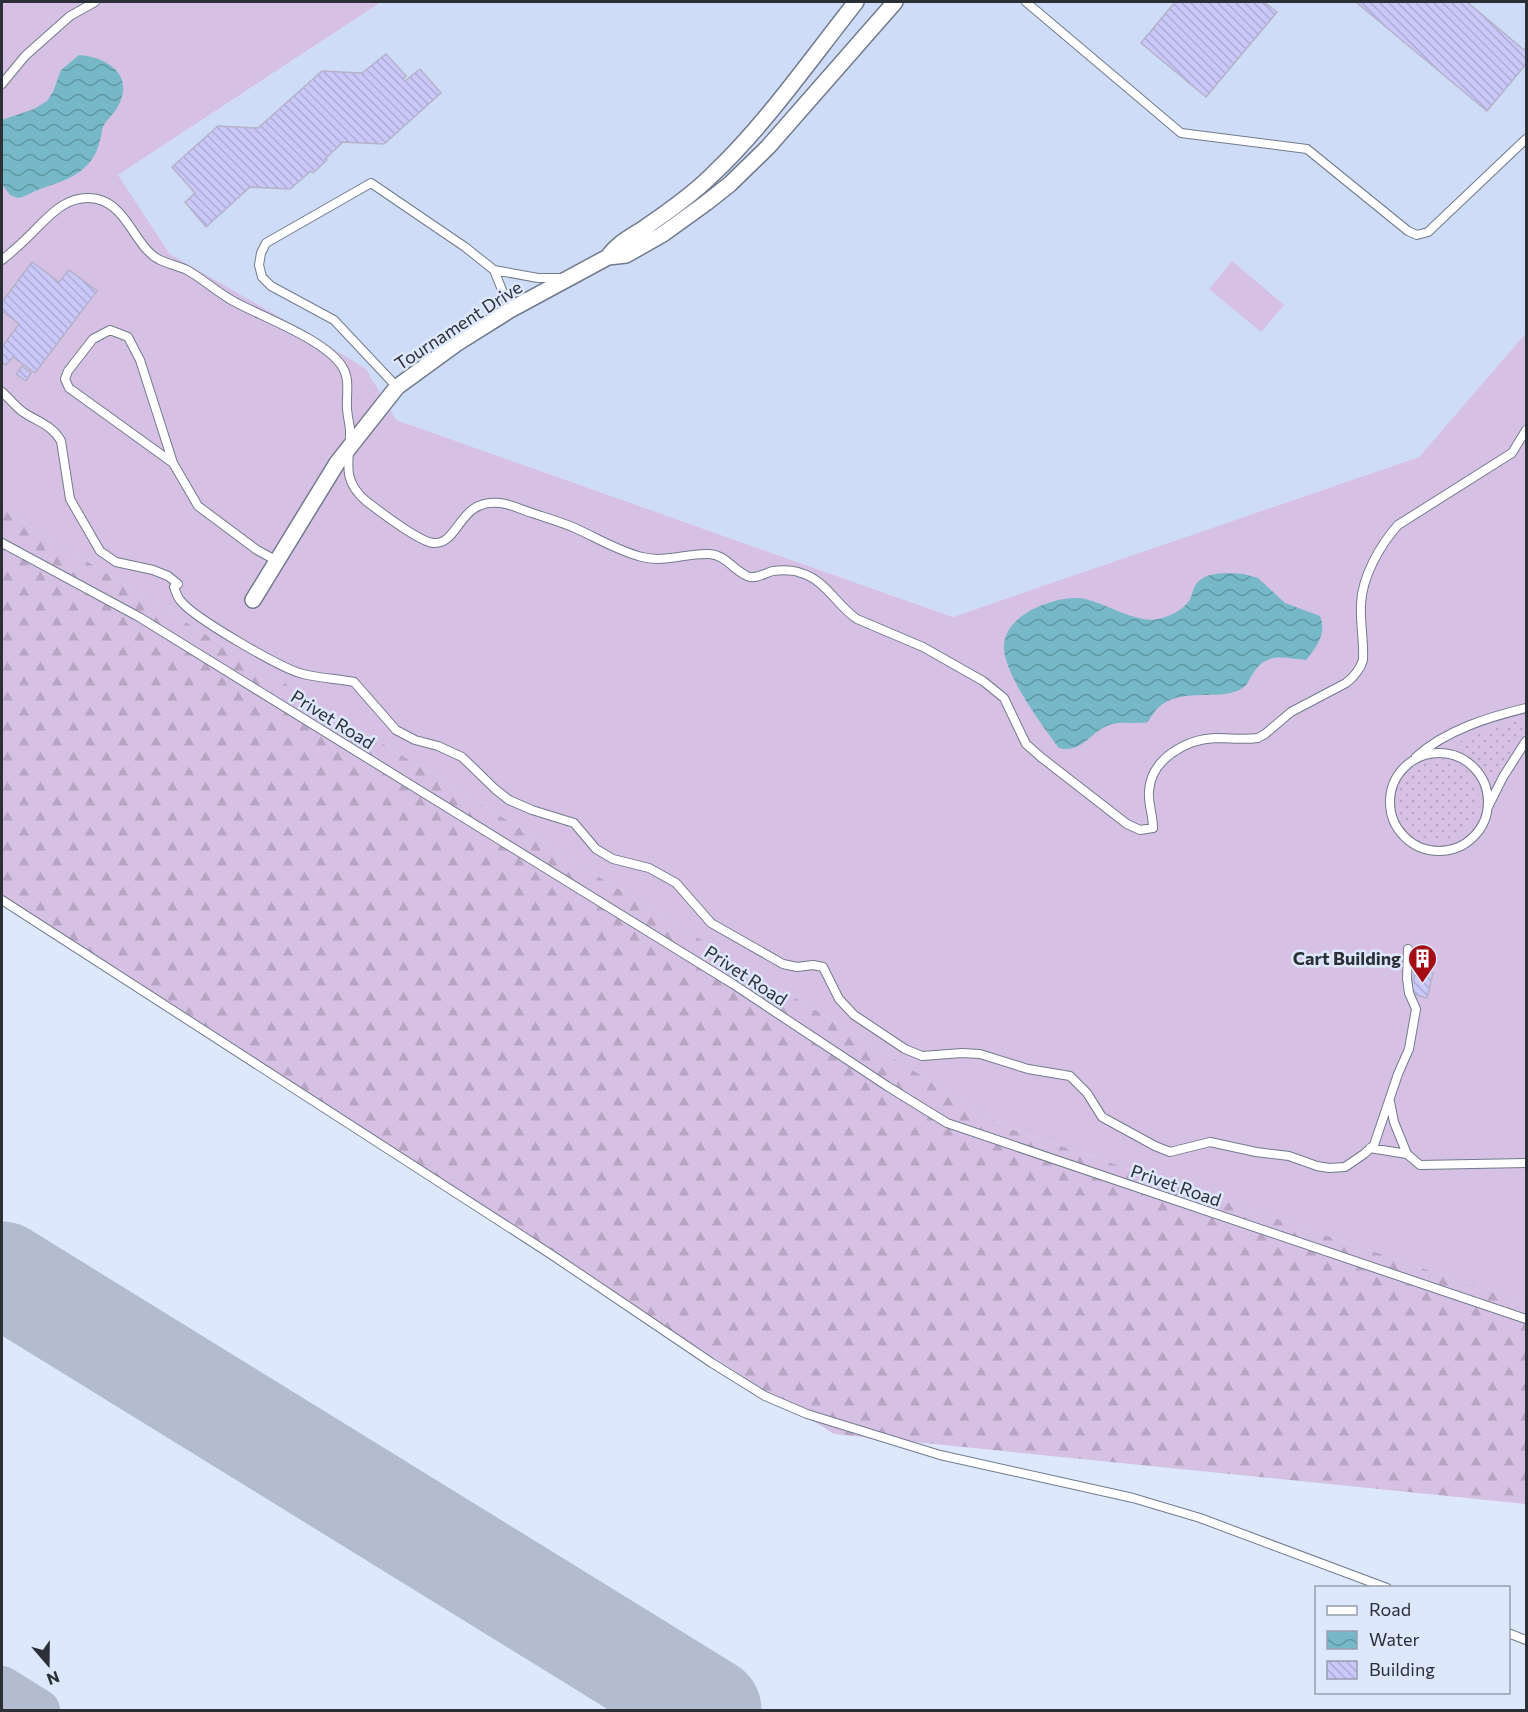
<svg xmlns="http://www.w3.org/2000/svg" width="1528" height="1712" font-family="Commissioner,sans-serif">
  <defs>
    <pattern id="forest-firs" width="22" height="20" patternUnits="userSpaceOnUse" patternTransform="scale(1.5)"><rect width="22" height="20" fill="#d6c0e4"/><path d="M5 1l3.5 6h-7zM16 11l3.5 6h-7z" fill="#b8a5c4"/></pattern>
    <pattern id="park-dots" width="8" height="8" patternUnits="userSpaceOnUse" patternTransform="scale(1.5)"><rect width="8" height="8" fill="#d6c0e4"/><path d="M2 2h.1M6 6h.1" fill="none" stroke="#b8a5c4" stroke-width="1.8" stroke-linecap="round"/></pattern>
    <pattern id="water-waves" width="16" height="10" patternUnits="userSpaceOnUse" patternTransform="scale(1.5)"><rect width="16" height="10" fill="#76b8c7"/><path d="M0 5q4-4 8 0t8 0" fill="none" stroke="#6196a2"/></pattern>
    <pattern id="building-back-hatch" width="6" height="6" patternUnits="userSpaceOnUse" patternTransform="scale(1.5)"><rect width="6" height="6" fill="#cac7f9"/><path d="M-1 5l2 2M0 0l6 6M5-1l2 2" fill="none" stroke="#aeabd6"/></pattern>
  </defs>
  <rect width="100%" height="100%" fill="#dde8fd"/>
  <path fill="#cedcf7" d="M381,2H1526V333L1419,457L954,617L396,420L366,369L316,338L170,254L118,175Z"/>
  <path fill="#d6c0e4" d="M2,2H381L118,175L170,254L316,338L366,369L396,420L953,617L1419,457L1526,333V1303L1005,1127L2,509Z
    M1232,261L1284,305L1261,332L1209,289Z"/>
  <path fill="url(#forest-firs)" d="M2,509L1005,1127L1526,1303V1504L834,1434L2,904Z"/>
  <path fill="url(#park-dots)" d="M1526,716V730C1512,744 1506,767 1493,778H1486L1480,769L1457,748L1459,742Z
    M1397 800a41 41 0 1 1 82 0a41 41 0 1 1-82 0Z"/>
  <path fill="url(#water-waves)" d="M79,55C108,57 136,76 117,108C113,115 106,120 103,127C101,131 102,136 100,140C98,150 92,162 84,168C70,181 52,184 35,191C29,194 24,197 18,198L10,195L2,184V120L34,109L47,101L53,92L61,70Z
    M1229,573L1244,574L1258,578L1285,603L1320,616C1327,633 1317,647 1306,660C1284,658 1266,651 1252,675C1247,683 1246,688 1237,691C1213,700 1180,688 1159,707C1154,711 1151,717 1148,722C1135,725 1122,720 1109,725C1091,731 1082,754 1059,748C1042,725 1006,677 1004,649C1003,631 1017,618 1031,610C1045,603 1063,597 1079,598C1102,600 1134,624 1158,619C1169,617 1183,610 1189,601C1193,595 1193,585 1199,581C1207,573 1219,574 1229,573Z"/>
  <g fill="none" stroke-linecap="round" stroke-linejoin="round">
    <path stroke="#b2bcce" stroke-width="42" d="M2,1687L39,1710"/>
    <path stroke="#b2bcce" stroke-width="105" d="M2,1274L709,1710"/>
  </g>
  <path fill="url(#building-back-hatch)" stroke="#b4b3c8" stroke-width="1.5" d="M1175,2H1264L1277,12L1206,97L1141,43Z
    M1356,2H1467L1524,50L1526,47V64L1487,111Z
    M386,54L406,76L403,79L405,81L420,69L441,93L384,144L343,142L325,159L327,160L313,173L311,171L290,189L250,187L206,227L185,202L195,193L172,167L218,126L258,128L322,71L362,73Z
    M32,262L59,282L69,270L97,291L35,373L13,357L6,365L2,362V347L19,324L2,311V302Z
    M22,366L31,373L26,381L16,374Z
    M1417,969L1433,973L1427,998L1409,993Z"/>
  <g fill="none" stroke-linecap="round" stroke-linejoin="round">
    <defs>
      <path id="lane" d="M1026,2L1181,133L1307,149L1408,231L1417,235L1428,232L1526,139
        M2,84L25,56L70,16L95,2
        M2,260C12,252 22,243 31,234C49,216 67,193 97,199C128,206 135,248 160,260C169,264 178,266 187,270C203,279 217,292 233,301C262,317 327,340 343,368C349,378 347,390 347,401C346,411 349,420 350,429C351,459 339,478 366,501C379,511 418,541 433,543C460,545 458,498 500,503C511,504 522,510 532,513C547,518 561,522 575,528C597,538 618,551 642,557C664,563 687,553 709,554C726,555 732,569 747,576C755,580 765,573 773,571C782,570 793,570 801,573C826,580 837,606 857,619L923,647L983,681L1004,698L1026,744L1042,758L1127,824L1140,830L1153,828C1153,815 1148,804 1149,791C1151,759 1186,739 1216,738C1230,738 1244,740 1258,738L1265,734L1291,712L1346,683C1355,676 1360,670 1363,660C1364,641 1360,623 1361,604C1362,577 1380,545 1398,525L1504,458L1512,453L1526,430
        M494,270L510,310
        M397,387L334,320L271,286L262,277L259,265L261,253L266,243L371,183L465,247L494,270L538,278H561
        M2,392C9,398 15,406 23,412C38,422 52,425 61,441L70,499L100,551L116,562L153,570L168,576L178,584L174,587C176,591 177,597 180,600C192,617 282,669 303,674C320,678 337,679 354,682L396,730L415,740L438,746L462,757L495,789L509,800L532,810L574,823L596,849L613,859L649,868L676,883L711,923L783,964L797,967L813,965L823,967L839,999L854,1015L905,1049L922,1056L962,1053L980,1054L1028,1069L1070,1076L1087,1093L1102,1117L1155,1146L1170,1152L1210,1142L1256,1152L1289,1156L1317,1166L1329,1168L1345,1167L1364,1154L1374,1145L1398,1074L1409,1049L1416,1009L1409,993L1407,979L1408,949
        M173,463L69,388L65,379L68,371L93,339L110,330L128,337L140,360L173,463L198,506L257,550L277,561
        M2,543L139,617L733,984L887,1086L947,1123L1526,1319
        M1390 802a49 49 0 1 1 98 0a49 49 0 1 1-98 0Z
        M1416,757C1446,730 1489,717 1526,708
        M1488,807L1503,777L1526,741
        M2,900L552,1255L712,1363L765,1396L807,1414L940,1455L1133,1498L1200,1518L1387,1588
        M1390,1102L1394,1122L1407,1154L1420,1165L1526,1163
        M1370,1148L1407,1154
        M1508,1633L1526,1640"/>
      <path id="street" d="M608,257C617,243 633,236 647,226C669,211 693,194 712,175C766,124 810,60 856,2
        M253,600L337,463L397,387L456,344L510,310L608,257L626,255L663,234L706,203L730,184L768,147L895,2"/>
    </defs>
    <use href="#lane" stroke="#717b8d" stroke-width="10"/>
    <use href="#street" stroke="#717b8d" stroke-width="18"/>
    <use href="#lane" stroke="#fff" stroke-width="8"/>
    <use href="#street" stroke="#fff" stroke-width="15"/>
  </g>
  <defs>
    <symbol id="building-pin" viewBox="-11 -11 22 30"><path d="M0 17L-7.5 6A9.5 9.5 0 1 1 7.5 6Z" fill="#a40d14" stroke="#dde8fd"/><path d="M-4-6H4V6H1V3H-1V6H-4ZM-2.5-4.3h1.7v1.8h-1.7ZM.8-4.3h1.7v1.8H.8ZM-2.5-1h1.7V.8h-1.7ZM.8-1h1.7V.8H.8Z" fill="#fff"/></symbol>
  </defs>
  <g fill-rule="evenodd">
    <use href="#building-pin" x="1406" y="942" width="33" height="45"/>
  </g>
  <g text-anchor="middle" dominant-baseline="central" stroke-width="5" stroke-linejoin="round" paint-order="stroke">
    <g font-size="18" fill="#2b2f36" stroke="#dde8fd">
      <text transform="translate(458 325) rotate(-33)">Tournament Drive</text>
      <text transform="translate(333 719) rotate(32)">Privet Road</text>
      <text transform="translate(746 975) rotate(33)">Privet Road</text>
      <text transform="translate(1176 1185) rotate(19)">Privet Road</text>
    </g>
    <g font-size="18" font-weight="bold" fill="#2b2f36" stroke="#dde8fd" text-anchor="end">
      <text x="1401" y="958">Cart Building</text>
    </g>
  </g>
  <rect width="1528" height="1712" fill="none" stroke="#2b2f36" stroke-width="6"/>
  <rect x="1315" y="1586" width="195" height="108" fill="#dde8fd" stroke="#969ead" stroke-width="1.5"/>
  <rect x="1327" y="1606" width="30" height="9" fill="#ffffff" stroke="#969ead" stroke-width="1.5"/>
  <text x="1369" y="1616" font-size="18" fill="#2b2f36">Road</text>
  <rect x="1327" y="1631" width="30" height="18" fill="url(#water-waves)" stroke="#969ead" stroke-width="1.5"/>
  <text x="1369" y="1646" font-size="18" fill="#2b2f36">Water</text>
  <rect x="1327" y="1661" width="30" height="18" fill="url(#building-back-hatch)" stroke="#969ead" stroke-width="1.5"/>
  <text x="1369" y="1676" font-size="18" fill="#2b2f36">Building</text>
  <g transform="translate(48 1664) rotate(160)" stroke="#dde8fd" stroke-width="4.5" paint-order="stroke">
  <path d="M0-4.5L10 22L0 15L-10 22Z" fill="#2b2f36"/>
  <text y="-9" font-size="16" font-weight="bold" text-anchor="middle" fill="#2b2f36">N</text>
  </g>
</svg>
